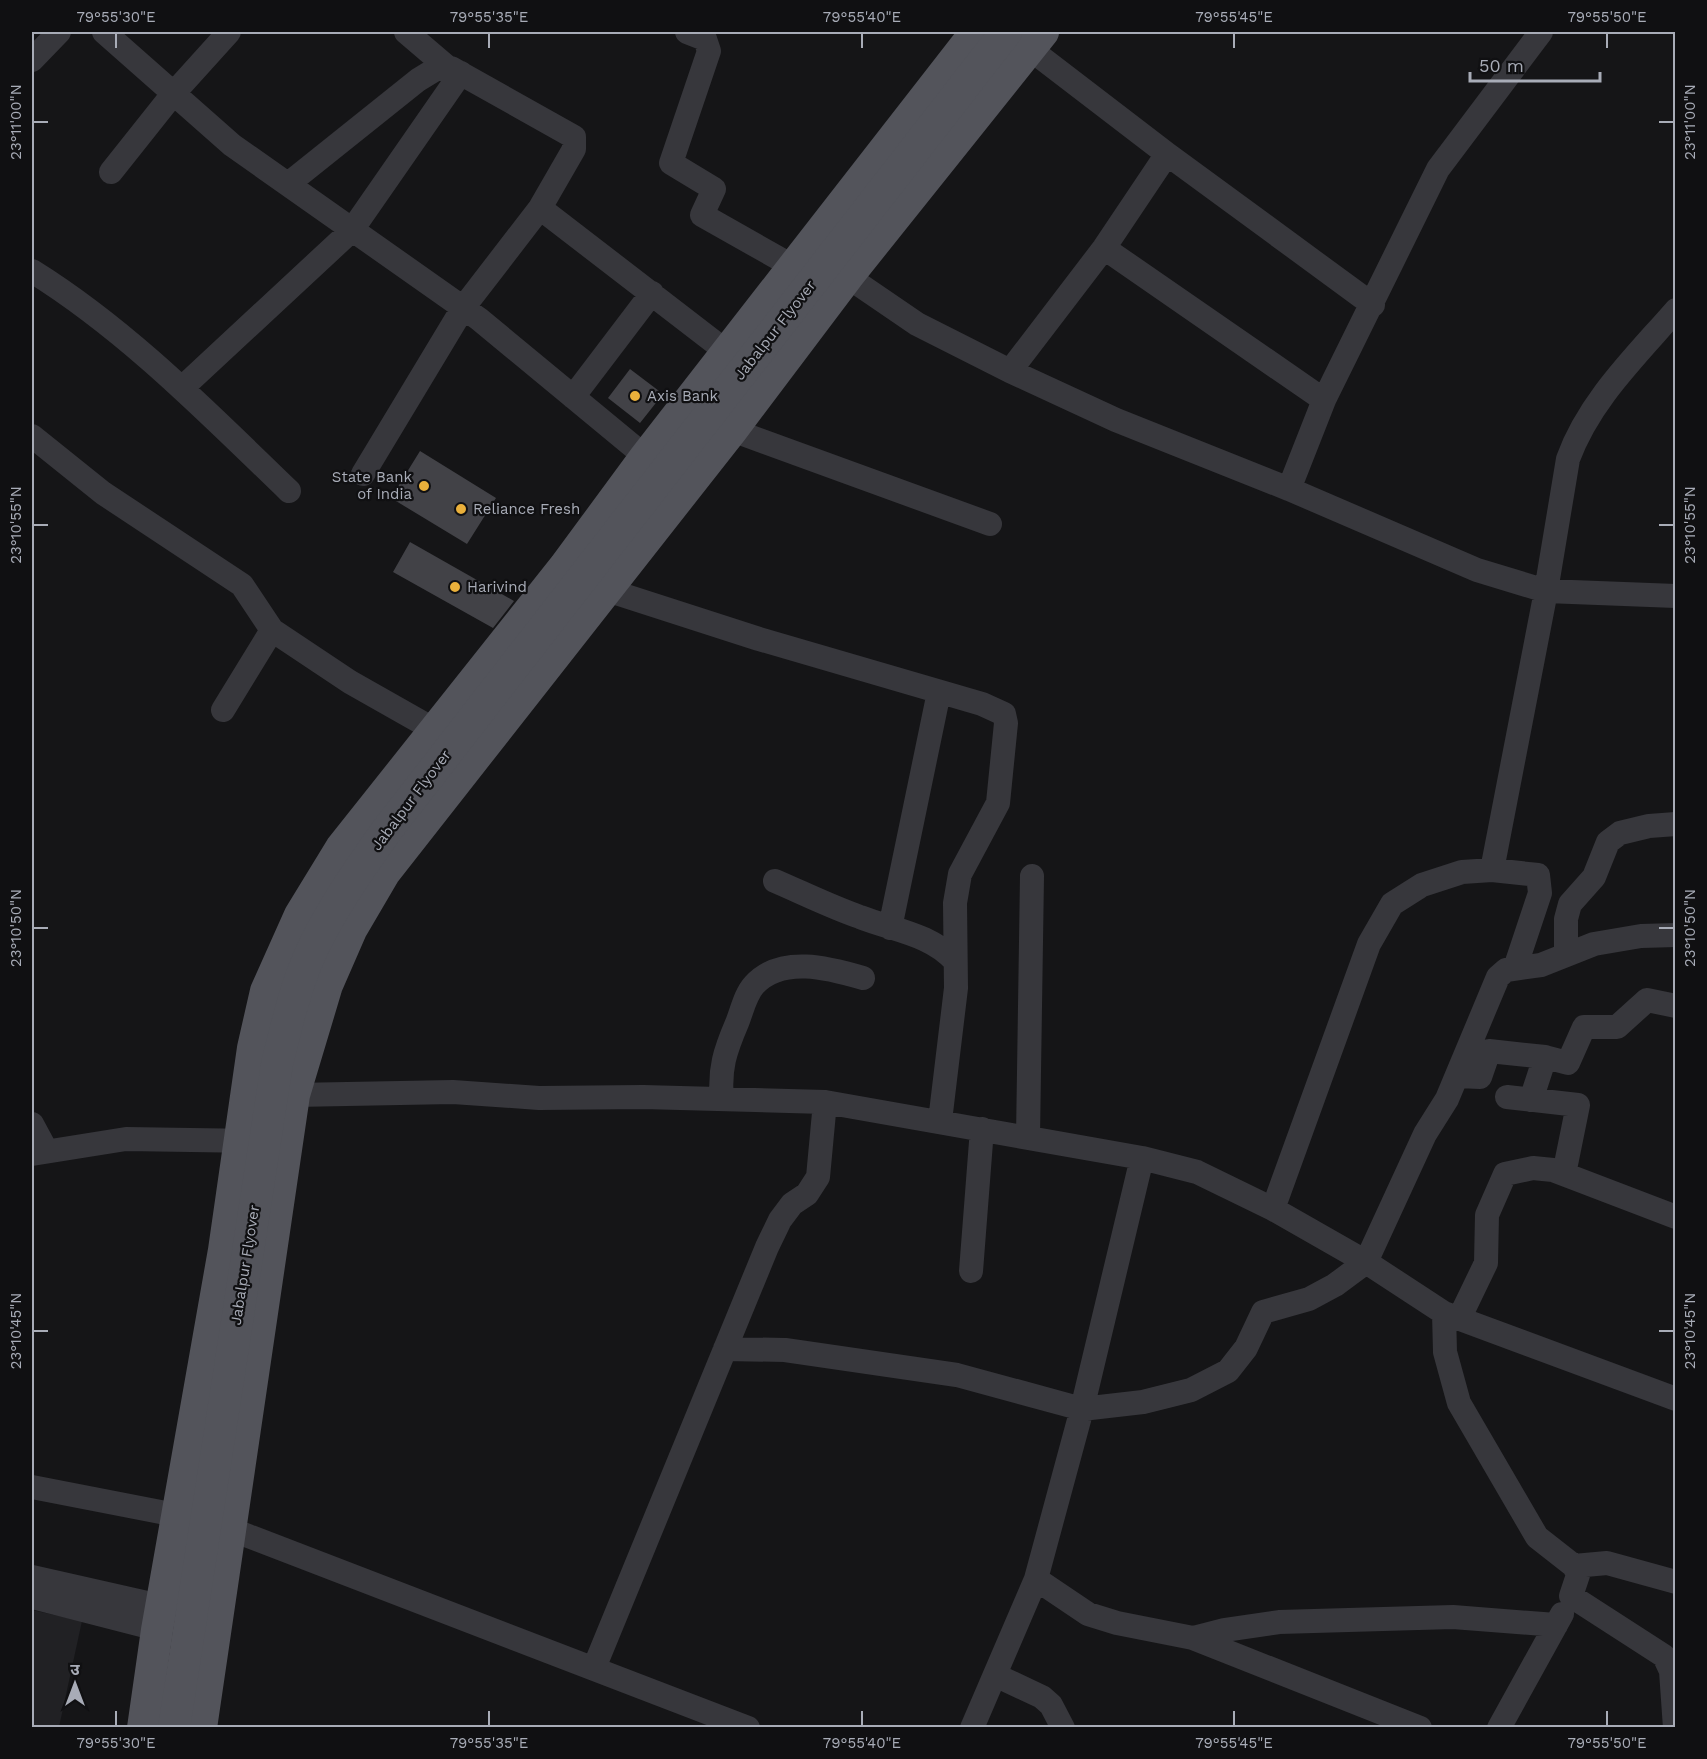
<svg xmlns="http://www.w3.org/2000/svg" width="1707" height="1759" font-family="'Work Sans','Noto Sans Devanagari',sans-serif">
  <rect width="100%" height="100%" fill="#151517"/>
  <path fill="#212124" d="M32,1610L82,1621L59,1727L32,1728Z"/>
  <path fill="#424247" d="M630,369L663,394L640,423L608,398Z
    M420,451L496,498L467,544L391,498Z
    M410,542L514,601L493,628L393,572Z"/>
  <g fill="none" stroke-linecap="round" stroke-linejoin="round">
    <path stroke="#37373c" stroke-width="24" d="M104,32L232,145L479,319L658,467
      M406,32L447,67
      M687,32L705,39L709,51L671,163L714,189L702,215L794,267
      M1030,49L1167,154L1373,305
      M32,60L59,32
      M111,172L173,94L229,32
      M288,184L418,80L436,69L451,68L574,137V149L540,208L463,308L363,474
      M540,208L727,352
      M1104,248L1324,400
      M835,268L917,324L1010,371L1116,420L1289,489L1477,570L1546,591L1676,596
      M32,271C127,330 208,413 289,491
      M1010,371L1104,248L1167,154
      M182,388L352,230L461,73
      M573,397L652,293
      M732,430L990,524
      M32,436L103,493L242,585L272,630L350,682L433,729
      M1289,489L1324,400L1438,169L1541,32
      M607,590L759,639L982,704L1004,714L1006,723L998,803L960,874L955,903L956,988L940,1121
      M223,710L272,630
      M1492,870L1546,591L1568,459C1589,401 1636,356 1676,310
      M775,881C803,893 831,907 860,917C893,930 931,934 955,961
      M890,928L939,692
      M1566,954V919L1570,904L1594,877L1608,842L1620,833L1649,826L1676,824
      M1458,1076L1480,1077L1489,1051L1545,1057
      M278,1091L294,1095L453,1092L539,1098L643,1097L825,1102L1142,1158L1197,1172L1273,1209L1366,1262L1444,1313L1676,1399
      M1507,1097L1578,1105L1564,1174
      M722,1099C719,1069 725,1051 737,1023C742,1011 745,995 754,985C781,955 829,968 863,978
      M1531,1100L1545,1057L1568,1063L1584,1027H1617L1647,1000L1676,1006
      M32,1124L46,1150
      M1028,1137L1032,876
      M32,1154L126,1139L256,1141
      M1273,1209L1369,944L1392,904L1422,885L1462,872L1492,870L1538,875L1540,893L1515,968
      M971,1271L982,1129
      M1444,1313L1445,1352L1459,1403L1537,1537L1574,1566L1578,1575L1571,1596L1664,1656L1671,1671L1675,1728
      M1459,1319L1486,1263L1487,1215L1505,1174L1533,1168L1553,1170L1676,1217
      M725,1349L785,1350L957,1375L1082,1409L1143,1402L1191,1390L1228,1371L1246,1348L1263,1312L1309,1299L1335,1285L1366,1262L1425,1134L1447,1099L1498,977L1506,970L1541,965L1594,944L1641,936L1676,935
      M32,1487L176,1515L230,1529L748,1728
      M1574,1566L1607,1563L1676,1582
      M32,1577L178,1610
      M1036,1579L1088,1614L1117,1623L1193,1638L1420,1728
      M32,1597L172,1633
      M1193,1638L1224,1630L1279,1622L1453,1617L1556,1625
      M594,1668L767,1247L780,1220L792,1204L807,1194L818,1177L825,1102
      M995,1675L1042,1697L1051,1705L1063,1728
      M972,1728L1036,1579L1082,1409L1142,1158
      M1499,1728L1562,1614"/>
    <path stroke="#53545b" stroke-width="32" d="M143,1728L157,1630L224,1250L253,1048L266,991L300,915L341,848L565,566L646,456L976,32
      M201,1728L294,1095L327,985L351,930L385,872L732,430L848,276L1043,32"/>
    <path stroke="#53545b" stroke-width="32" d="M174,1728L277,1064C287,1024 296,983 314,946C334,905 360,868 387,830L1006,32"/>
  </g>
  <path fill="none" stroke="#a8acb7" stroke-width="2" d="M116,33V48M489,33V48M862,33V48M1234,33V48M1607,33V48M33,122H48M1659,122H1674M33,525H48M1659,525H1674M33,928H48M1659,928H1674M33,1331H48M1659,1331H1674M116,1711V1726M489,1711V1726M862,1711V1726M1234,1711V1726M1607,1711V1726"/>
  <g fill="#eab03b" stroke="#101012" stroke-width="2">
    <circle cx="635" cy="396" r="6"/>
    <circle cx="424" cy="486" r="6"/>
    <circle cx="461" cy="509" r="6"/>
    <circle cx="455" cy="587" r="6"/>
  </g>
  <g text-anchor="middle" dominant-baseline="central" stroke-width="4.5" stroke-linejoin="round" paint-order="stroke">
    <g font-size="15" fill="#a8acb7" stroke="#101012">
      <text transform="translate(775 330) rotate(-52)">Jabalpur Flyover</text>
      <text transform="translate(411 800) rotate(-53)">Jabalpur Flyover</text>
      <text transform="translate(245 1265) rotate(-81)">Jabalpur Flyover</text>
    </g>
    <g font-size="15" fill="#a8acb7" stroke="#101012" text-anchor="start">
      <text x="647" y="396">Axis Bank</text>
      <text x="412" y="477" text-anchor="end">State Bank<tspan x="412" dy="17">of India</tspan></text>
      <text x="473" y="509">Reliance Fresh</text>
      <text x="467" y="587">Harivind</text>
    </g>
  </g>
  <rect width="1707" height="1759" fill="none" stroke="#101012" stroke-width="66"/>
  <g transform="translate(75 1684)" stroke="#101012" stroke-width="4.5" paint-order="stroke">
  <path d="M0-4.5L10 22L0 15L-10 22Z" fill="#a8acb7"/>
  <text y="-9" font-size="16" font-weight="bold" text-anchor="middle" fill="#a8acb7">उ</text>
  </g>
  <path d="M1470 72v9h130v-9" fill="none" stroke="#a8acb7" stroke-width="3"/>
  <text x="1479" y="72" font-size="18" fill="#a8acb7" stroke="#101012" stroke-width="4.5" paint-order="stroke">50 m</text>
  <rect x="33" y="33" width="1641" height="1693" fill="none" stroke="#a8acb7" stroke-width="2"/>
  <g font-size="15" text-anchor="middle" fill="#a8acb7">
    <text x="116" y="22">79°55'30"E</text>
    <text x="489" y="22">79°55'35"E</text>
    <text x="862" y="22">79°55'40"E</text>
    <text x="1234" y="22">79°55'45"E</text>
    <text x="1607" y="22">79°55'50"E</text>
    <text transform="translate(16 122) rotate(-90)" y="5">23°11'00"N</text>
    <text transform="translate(1690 122) rotate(-90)" y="5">23°11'00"N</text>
    <text transform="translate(16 525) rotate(-90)" y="5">23°10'55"N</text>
    <text transform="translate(1690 525) rotate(-90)" y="5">23°10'55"N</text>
    <text transform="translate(16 928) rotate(-90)" y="5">23°10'50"N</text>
    <text transform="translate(1690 928) rotate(-90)" y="5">23°10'50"N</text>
    <text transform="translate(16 1331) rotate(-90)" y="5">23°10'45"N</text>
    <text transform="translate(1690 1331) rotate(-90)" y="5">23°10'45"N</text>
    <text x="116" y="1748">79°55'30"E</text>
    <text x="489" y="1748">79°55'35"E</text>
    <text x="862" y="1748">79°55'40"E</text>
    <text x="1234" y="1748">79°55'45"E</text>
    <text x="1607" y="1748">79°55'50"E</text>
  </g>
</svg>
